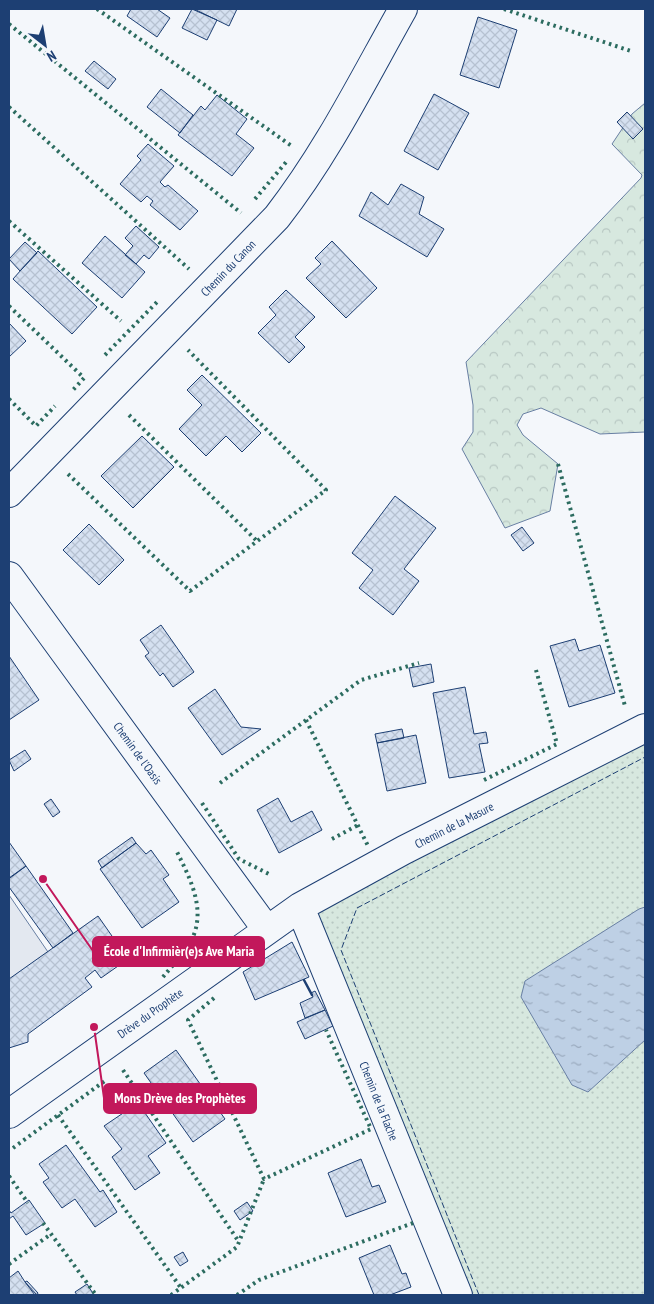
<svg xmlns="http://www.w3.org/2000/svg" width="654" height="1304" font-family="'PT Sans Narrow',sans-serif">
  <defs>
    <pattern id="grass-dots" width="8" height="8" patternUnits="userSpaceOnUse" patternTransform="scale(1.25)"><rect width="8" height="8" fill="#d7e8df"/><path d="M2 2h.1M6 6h.1" fill="none" stroke="#b8c8c3" stroke-width="1.8" stroke-linecap="round"/></pattern>
    <pattern id="forest-crowns" width="20" height="18" patternUnits="userSpaceOnUse" patternTransform="scale(1.25)"><rect width="20" height="18" fill="#d7e8df"/><path d="M2 6a3 3 0 1 1 6 0M12 15a3 3 0 1 1 6 0" fill="none" stroke="#b8c8c3"/></pattern>
    <pattern id="water-ripples" width="26" height="14" patternUnits="userSpaceOnUse" patternTransform="scale(1.25)"><rect width="26" height="14" fill="#bed0e5"/><path d="M2 4q2-2 4 0t4 0M15 11q2-2 4 0t4 0" fill="none" stroke="#9aaabe"/></pattern>
    <pattern id="building-cross-hatch" width="8" height="8" patternUnits="userSpaceOnUse" patternTransform="scale(1.25)"><rect width="8" height="8" fill="#d5e0f0"/><path d="M0 0l8 8M0 8l8-8" fill="none" stroke="#b6c1d1"/></pattern>
  </defs>
  <rect width="100%" height="100%" fill="#f4f7fb"/>
  <path fill="url(#grass-dots)" stroke="#687fa3" d="M645,728V1295H458L300,907Z"/>
  <path fill="url(#forest-crowns)" stroke="#687fa3" d="M645,103V432L600,434L541,408L523,414L517,425L523,435L558,464L550,511L505,528L462,449L473,432V405L466,362L641,178L642,175L612,144L632,114Z"/>
  <path fill="#e3e8f0" stroke="#687fa3" d="M9,895L48,952L9,980Z"/>
  <path fill="url(#water-ripples)" stroke="#687fa3" d="M645,907V1040L588,1092L572,1085L521,997L525,981L639,909Z"/>
  <path fill="url(#building-cross-hatch)" stroke="#1d3f73" d="M131,9H157L170,18L157,37L127,16Z
    M192,9L217,20L207,40L182,28Z
    M194,9H237L229,26Z
    M478,17L517,30L499,88L460,75Z
    M94,61L116,79L108,89L85,71Z
    M161,89L193,115L180,133L147,107Z
    M434,94L469,113L438,170L404,151Z
    M217,95L247,119L236,134L254,148L232,176L178,135L201,106L205,110Z
    M627,112L643,129L633,139L617,122Z
    M148,144L174,166L160,182L165,187L168,185L198,211L180,230L150,205L153,201L147,196L141,202L120,184L141,160L137,156Z
    M401,184L424,197L419,214L444,229L427,257L359,216L371,192L388,205Z
    M136,226L159,247L149,259L144,255L136,264L125,255L133,246L125,238Z
    M105,236L145,272L122,298L82,263Z
    M332,241L377,288L346,318L306,278L321,264L315,258Z
    M25,242L37,253L20,271L9,259Z
    M38,251L97,307L72,334L13,279Z
    M286,290L315,317L295,337L305,347L289,363L258,333L276,315L269,307Z
    M9,323L26,341L9,357Z
    M202,375L261,433L242,452L226,436L206,456L179,429L202,405L187,390Z
    M142,436L174,467L133,508L101,476Z
    M395,496L436,528L404,569L419,581L393,615L359,588L373,570L352,553Z
    M89,524L124,560L99,585L63,550Z
    M522,527L534,543L523,551L511,535Z
    M161,625L194,672L173,687L163,673L160,676L145,656L149,653L140,640Z
    M575,639L579,651L600,645L615,693L569,707L550,646Z
    M9,656L39,700L9,720Z
    M431,664L434,682L413,687L409,668Z
    M465,687L474,734L486,732L488,743L479,744L485,772L449,778L433,693Z
    M215,689L241,727L261,729L222,755L188,708Z
    M402,729L404,738L377,743L375,734Z
    M416,735L426,783L387,791L377,743Z
    M25,750L31,759L14,771L9,760Z
    M278,798L291,822L312,811L322,830L279,853L257,810Z
    M51,799L60,812L53,817L44,804Z
    M132,837L136,843L102,868L98,861Z
    M9,842L26,866L10,878L9,877Z
    M136,843L146,854L151,850L169,875L163,879L179,902L142,928L100,869Z
    M26,866L73,933L53,948L9,887V878Z
    M98,916L128,959L101,978L95,970L85,978L92,987L28,1034V1042L9,1048V979Z
    M292,942L309,977L255,1000L243,972Z
    M315,991L325,1010L305,1018L300,1003L313,997L311,993Z
    M325,1010L333,1026L305,1039L297,1022Z
    M176,1050L225,1119L193,1142L144,1073Z
    M138,1103L166,1143L148,1156L160,1173L135,1190L112,1157L122,1149L104,1126Z
    M66,1145L100,1192L103,1190L117,1212L95,1227L75,1199L62,1208L43,1182L49,1178L39,1164Z
    M361,1159L372,1187L379,1185L386,1202L346,1217L328,1173Z
    M29,1200L45,1223L26,1235L13,1216L9,1219V1210L11,1213Z
    M247,1202L253,1211L240,1220L234,1211Z
    M390,1245L402,1274L406,1273L411,1287L390,1295H374L359,1258Z
    M183,1252L188,1261L180,1266L174,1257Z
    M18,1271L25,1282L35,1295H9V1278Z
    M27,1281L38,1293L37,1295L25,1282Z
    M87,1284L94,1295H77L75,1292Z"/>
  <g fill="none" stroke-linecap="round" stroke-linejoin="round">
    <defs>
      <path id="minor" d="M9,493L277,217C327,153 363,80 403,9
        M9,576L267,930
        M300,907L458,1295
        M9,1114L300,907L404,850L645,728"/>
    </defs>
    <use href="#minor" stroke="#1d3f73" stroke-width="30"/>
    <use href="#minor" stroke="#f4f7fb" stroke-width="28"/>
    <path stroke="#2c6c60" stroke-width="4" stroke-dasharray="2.5 4" stroke-linecap="butt" d="M97,9L293,147
      M504,9L631,51
      M9,24L241,213
      M9,107L189,269
      M255,199L287,161
      M9,221L121,321
      M9,306L84,378L73,390
      M105,355L159,300
      M9,399L36,426L55,406
      M129,415L257,541
      M558,464L625,706
      M68,474L190,591L326,490L188,350
      M306,720L368,846
      M484,780L557,744L536,670
      M220,783L361,680L419,663
      M202,803L239,859L271,875
      M332,839L358,825
      M163,977C171,967 181,957 188,946C209,914 191,880 176,850
      M214,998L188,1020L264,1179L371,1129L326,1030
      M123,1070L239,1242
      M58,1115L181,1288
      M13,1148L106,1080
      M9,1176L28,1203
      M43,1223L96,1295
      M9,1264L51,1234
      M171,1295L237,1247L264,1179
      M237,1295L259,1280L413,1223"/>
    <path stroke="#1d3f73" stroke-width="1" stroke-dasharray="6 2.5" stroke-linecap="butt" d="M479,1295L341,950L357,908L645,757"/>
    <path stroke="#1d3f73" stroke-width="2.5" d="M304,980L312,995"/>
  </g>
  <g text-anchor="middle" dominant-baseline="central" stroke-width="4" stroke-linejoin="round" paint-order="stroke">
    <g font-size="12" fill="#1d3f73" stroke="#f4f7fb">
      <text transform="translate(228 268) rotate(-46)">Chemin du Canon</text>
      <text transform="translate(138 753) rotate(54)">Chemin de l'Oasis</text>
      <text transform="translate(454 825) rotate(-27)">Chemin de la Masure</text>
      <text transform="translate(150 1013) rotate(-35)">Drève du Prophète</text>
      <text transform="translate(379 1101) rotate(68)">Chemin de la Flache</text>
    </g>
  </g>
  <path fill="none" stroke="#c2185b" stroke-width="2" d="M43 879L93 951M94 1027L104 1098"/>
  <g fill="#c2185b" stroke="#f4f7fb" stroke-width="2">
    <circle cx="43" cy="879" r="5"/>
    <circle cx="94" cy="1027" r="5"/>
  </g>
  <g fill="#c2185b" stroke="#c2185b" stroke-width="2">
    <rect x="93" y="937" width="171" height="29" rx="5"/>
    <rect x="104" y="1084" width="152" height="29" rx="5"/>
  </g>
  <g font-size="14" text-anchor="middle" font-weight="bold" fill="#fff">
    <text x="179" y="956">École d'Infirmièr(e)s Ave Maria</text>
    <text x="180" y="1103">Mons Drève des Prophètes</text>
  </g>
  <rect width="654" height="1304" fill="none" stroke="#1d3f73" stroke-width="20"/>
  <g transform="translate(45 45) rotate(149)" stroke="#f4f7fb" stroke-width="4" paint-order="stroke">
  <path d="M0-4L9 19L0 12L-9 19Z" fill="#1d3f73"/>
  <text y="-8" font-size="14" font-weight="bold" text-anchor="middle" fill="#1d3f73">N</text>
  </g>
</svg>
